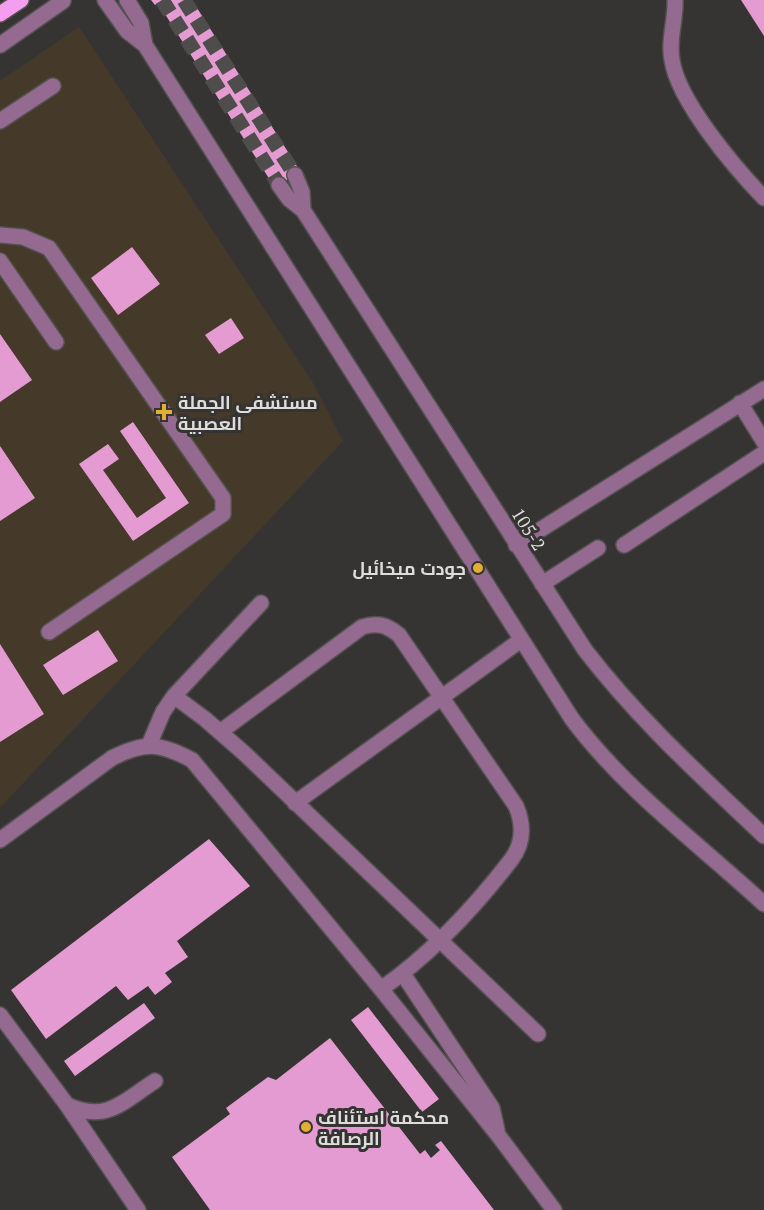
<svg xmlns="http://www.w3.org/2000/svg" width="764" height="1210" font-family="'PT Serif',Cairo,serif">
  <rect width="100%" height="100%" fill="#363432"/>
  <path fill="#453a2a" d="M79,27L313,383L343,441L0,808V81Z"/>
  <path fill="#e49bd1" d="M151,0H192L300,171L275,188L158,3L155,5Z
    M741,0H764V36Z
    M132,247L160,284L118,315L91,278Z
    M231,318L244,338L219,354L205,335Z
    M0,334L32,380L0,402Z
    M133,422L189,503L133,541L79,464L108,444L119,459L103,470L137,518L166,498L120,431Z
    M0,446L35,498L0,521Z
    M98,630L118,661L63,695L43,665Z
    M0,644L44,714L0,742Z
    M209,839L250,886L177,941L188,957L165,973L172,982L155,995L148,986L128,1000L116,986L46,1039L11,990Z
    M144,1003L155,1018L75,1076L64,1061Z
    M368,1007L439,1099L422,1112L351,1020Z
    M330,1038L420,1154L425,1150L431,1158L440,1150L435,1145L441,1141L494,1210H210L172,1157L230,1114L226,1108L268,1077L276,1080Z"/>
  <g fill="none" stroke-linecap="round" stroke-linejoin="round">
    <path stroke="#4f4d4b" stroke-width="15" stroke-dasharray="15 8" stroke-linecap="butt" d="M162,0L279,185
      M184,0L295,175"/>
    <defs>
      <path id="minor" d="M105,0L127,31L145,45L572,719C626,791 698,843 764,904
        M127,0L141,23L145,45
        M675,0C676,20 668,40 672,60C678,101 735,168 764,198
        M0,45L63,1
        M0,121L53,86
        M295,175L302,192L303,210
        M279,185L289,199L303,210L585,650C638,719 701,776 764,836
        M0,235L23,237L49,248L223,498V514L49,632
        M0,261L56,342
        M740,403L764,442
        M516,545L764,389
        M624,545L764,453
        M542,584L598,548
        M174,696L205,719L244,753L538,1034
        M220,732L362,627C377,622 387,625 399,635L516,806C524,825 524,843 511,860C474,908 431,954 381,989
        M149,745L163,712L174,696L261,603
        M295,803L521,640
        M0,840L112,758C145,741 160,743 192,760L381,989L498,1135L554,1210
        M403,974L492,1108L497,1130
        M0,1015L67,1105C107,1123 122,1102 155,1081
        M67,1105L138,1210"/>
      <path id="major" d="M0,14L21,0"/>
    </defs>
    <use href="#minor" stroke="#545250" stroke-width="18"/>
    <use href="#major" stroke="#545250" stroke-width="18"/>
    <use href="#minor" stroke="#956a91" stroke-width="15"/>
    <use href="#major" stroke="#f59dee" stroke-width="15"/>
  </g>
  <g fill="#e1af34" stroke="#363432" stroke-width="2">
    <path d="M161 403h6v6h6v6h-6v6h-6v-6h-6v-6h6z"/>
    <circle cx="478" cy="568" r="6"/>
    <circle cx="306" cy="1127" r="6"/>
  </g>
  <g text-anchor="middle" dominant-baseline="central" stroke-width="6" stroke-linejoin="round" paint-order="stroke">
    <g font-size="18" font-weight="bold" fill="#dedddb" stroke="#363432" text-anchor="start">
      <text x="178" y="402">مستشفى الجملة<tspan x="178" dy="21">العصبية</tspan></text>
      <text x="466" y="568" text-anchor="end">جودت ميخائيل</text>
      <text x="318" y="1117">محكمة استئناف<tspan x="318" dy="21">الرصافة</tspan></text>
    </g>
    <g font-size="18" fill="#dedddb" stroke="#363432">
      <text transform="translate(529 529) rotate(58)">105-2</text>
    </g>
  </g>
</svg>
